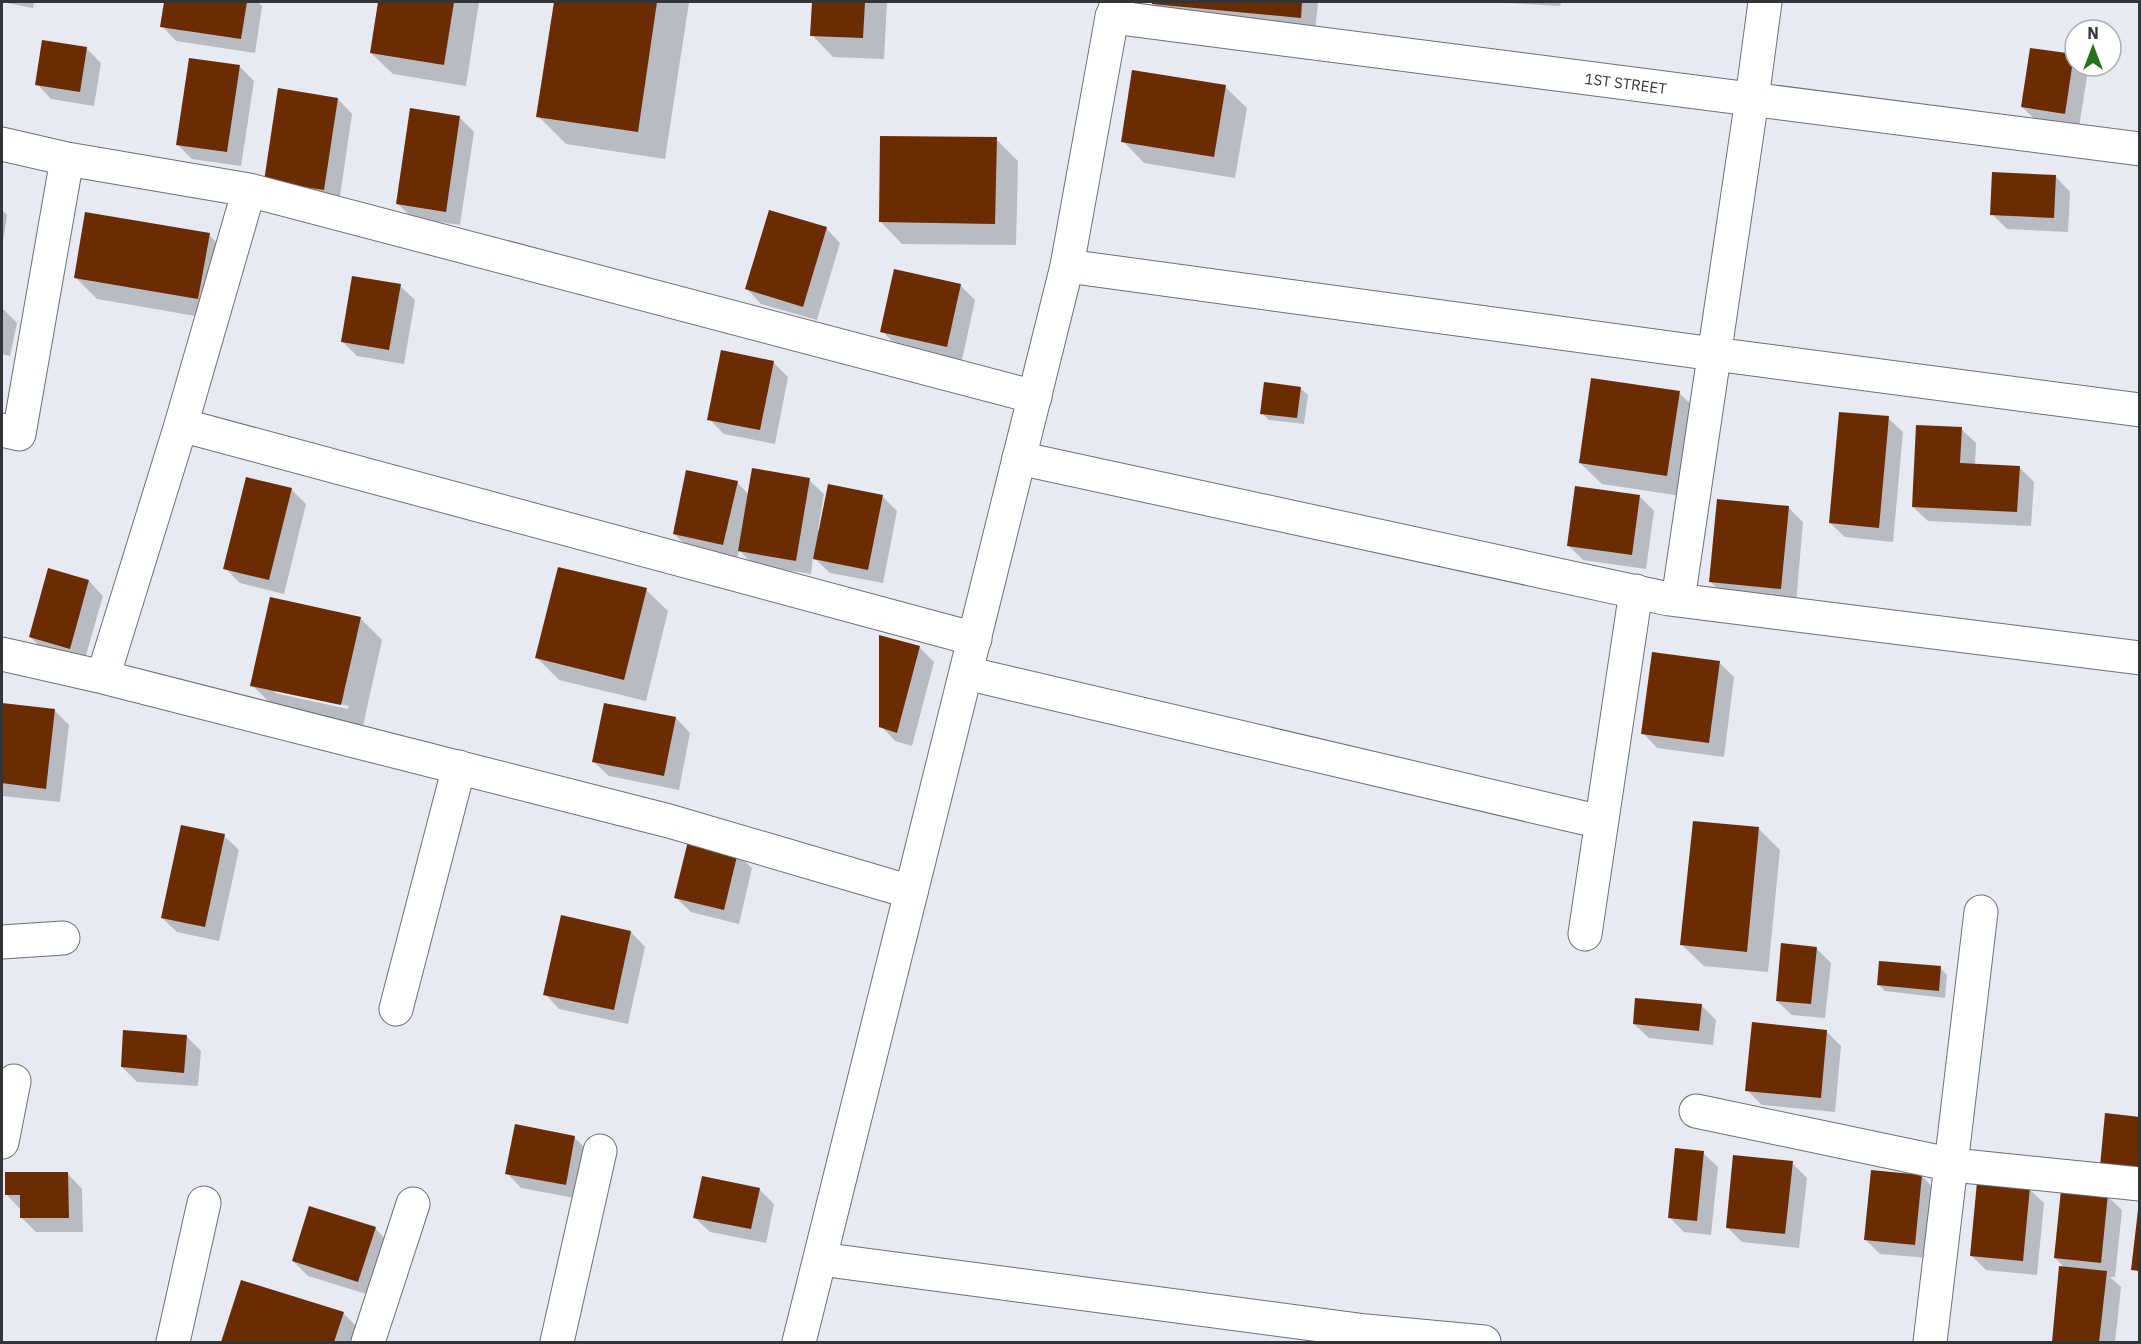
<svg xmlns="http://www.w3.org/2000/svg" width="2141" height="1344" font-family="'IBM Plex Sans',sans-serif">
  <rect width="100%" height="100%" fill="#e7eaf2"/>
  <path fill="#0003" fill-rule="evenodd" d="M2,2H34L33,8Z
    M166,2H258L262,6L255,53L176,41L162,26Z
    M379,2H479L466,86L393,74L371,53Z
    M555,2H689L665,159L566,144L538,116Z
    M813,2H887L884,59L833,57L812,35Z
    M1154,2H1318L1315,32L1168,18Z
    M1489,2H1561L1560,6Z
    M86,48L101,63L94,106L51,99L37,84Z
    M2073,56L2075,66H2083L2088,70L2079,127L2037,121L2022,107Z
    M240,67L254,81L241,166L192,159L177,144Z
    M1225,87L1247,108L1235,178L1144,163L1123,141Z
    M338,99L352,114L339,203L280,195Z
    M459,117L474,132L460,225L412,218L397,203Z
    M996,139L1018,161L1016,245L902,244L881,222Z
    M2056,177L2070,192L2068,232L2007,229L1992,214Z
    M2,210L7,215L2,248Z
    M826,228L840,243L817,320L761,304L747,289Z
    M209,235L231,256L219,320L97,299L75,277Z
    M960,285L975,300L962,360L897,346L882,331Z
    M400,286L415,300L404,364L357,356L342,341Z
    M2,308L17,323L10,356L2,354Z
    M773,362L788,377L775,444L724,434L709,419Z
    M1300,388L1308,395L1304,424L1269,420L1262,413Z
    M1679,393L1701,414L1688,497L1602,484L1580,463Z
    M1888,418L1903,432L1893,542L1845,537L1830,523Z
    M1961,429L1976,443L1975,465L2019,467L2034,482L2031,526L1928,521L1913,507Z
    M809,480L824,494L818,530L820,531L882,496L897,511L883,583L830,573L813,557L811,574L754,565L739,550L737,559L689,548L674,534L737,482L749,495Z
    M291,489L306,504L284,594L240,583L225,568Z
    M1639,496L1654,511L1646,569L1583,560L1568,545Z
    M1788,507L1803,522L1796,603L1726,597L1711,582Z
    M89,581L103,596L84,662L45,651L30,637Z
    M646,590L668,611L646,701L559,680L537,658Z
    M360,618L382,640L363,726L274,707L252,685ZM275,689L349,706L348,709L275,693Z
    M919,647L934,662L912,746L895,741L881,726Z
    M1719,662L1734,677L1724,757L1657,748L1643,733Z
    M2,704L55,711L69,725L60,802L2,796Z
    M676,718L690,733L679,790L609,776L594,762Z
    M1759,829L1780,850L1768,972L1704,966L1682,945Z
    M224,836L239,850L219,941L177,932L162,918Z
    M737,854L752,868L739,924L691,912L676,898Z
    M631,932L645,947L628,1024L559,1009L545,994Z
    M1816,948L1831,963L1825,1018L1792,1015L1777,1001Z
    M1940,968L1947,975L1945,998L1885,991L1878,984Z
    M1702,1006L1716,1020L1713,1045L1649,1038L1634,1024Z
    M1827,1032L1841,1046L1835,1112L1762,1105L1747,1090Z
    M187,1037L201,1051L198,1086L137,1082L122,1067Z
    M574,1137L589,1152L580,1199L521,1188L507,1173Z
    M1703,1153L1718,1167L1711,1235L1684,1232L1670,1218Z
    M1792,1163L1807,1178L1799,1248L1742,1242L1727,1227Z
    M68,1174L82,1189L83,1232H36L21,1217V1210L6,1194Z
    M1922,1176L1936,1191L1929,1258L1880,1254L1866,1240Z
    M759,1189L774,1204L766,1243L710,1232L695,1218Z
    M2029,1189L2044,1203L2037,1275L1986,1270L1971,1255Z
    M2107,1196L2122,1210L2115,1277H2110L2121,1287L2115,1342H2053L2061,1268L2066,1269L2055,1258Z
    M375,1228L389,1243L373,1296L308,1276L293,1261Z
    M242,1282L343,1313L365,1335L362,1342H222Z"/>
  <path fill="#6c2c03" d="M164,2H247L241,39L160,27Z
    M378,2H454L444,65L370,53Z
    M554,2H657L638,132L536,117Z
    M812,2H865L863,38L810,36Z
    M1152,2H1302L1301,18L1152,4Z
    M42,40L87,47L80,92L35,85Z
    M2030,48L2074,54L2065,114L2021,107Z
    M189,58L240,65L227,152L176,145Z
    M1132,70L1226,85L1214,157L1121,142Z
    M278,88L338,98L324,190L264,181Z
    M410,108L460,116L446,212L396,204Z
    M880,136L997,137L995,224L879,222Z
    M1992,172L2056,175L2054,218L1990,215Z
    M769,210L827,227L803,307L745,289Z
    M85,212L210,233L198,299L74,278Z
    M894,269L961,284L947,347L880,332Z
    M352,276L401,284L389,350L341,342Z
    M721,350L774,361L760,430L707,420Z
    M1591,378L1680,391L1667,476L1579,463Z
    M1264,382L1301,387L1297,418L1260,414Z
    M1839,412L1889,416L1879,528L1829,523Z
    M1916,425L1962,427L1960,463L2020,466L2017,512L1912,507Z
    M752,468L810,478L796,561L738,551Z
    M686,470L738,481L723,545L673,534Z
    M246,477L292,488L269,580L223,569Z
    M828,484L883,495L868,570L813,559Z
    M1575,486L1640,495L1632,555L1567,546Z
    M1717,499L1789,506L1781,589L1709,582Z
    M558,567L647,588L624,680L535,658Z
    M48,568L89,580L70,649L29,637Z
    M270,597L361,617L341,705L250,686Z
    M879,635L920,646L897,733L879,727Z
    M1652,652L1720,661L1709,743L1641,734Z
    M2,703L55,709L46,789L2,783Z
    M604,703L676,717L664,776L592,762Z
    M1693,821L1759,827L1747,952L1680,945Z
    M181,825L225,834L205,927L161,918Z
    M688,841L738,852L724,910L674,898Z
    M561,915L631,931L614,1010L543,995Z
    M1781,943L1817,947L1811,1004L1776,1001Z
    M1879,961L1941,966L1939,991L1877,985Z
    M1635,998L1702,1004L1699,1031L1633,1024Z
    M1752,1022L1827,1030L1821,1098L1745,1091Z
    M123,1030L187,1035L184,1073L121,1067Z
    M2105,1113L2140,1117V1181L2099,1177Z
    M515,1124L575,1136L566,1185L505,1174Z
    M1675,1148L1704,1151L1697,1221L1668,1218Z
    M1733,1155L1793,1161L1785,1234L1726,1228Z
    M1871,1170L1922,1175L1915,1245L1864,1240Z
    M5,1172H68L69,1218H20V1195H5Z
    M702,1176L760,1188L751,1229L693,1218Z
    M1977,1182L2030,1187L2023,1261L1970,1256Z
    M2061,1190L2108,1194L2101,1263L2054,1258Z
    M309,1206L376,1227L358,1282L292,1261Z
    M2138,1210H2140V1271L2131,1270Z
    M2059,1266L2107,1271L2099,1342H2052Z
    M241,1280L344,1312L334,1342H221Z"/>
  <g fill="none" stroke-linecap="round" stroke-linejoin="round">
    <defs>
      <path id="street" d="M2,144L67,159L249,190L1035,397
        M1067,266L1714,354L2140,410
        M181,425L975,639
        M2,430L19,434L67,159
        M1019,458L1669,599L2140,658
        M1678,600L1752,99L1765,2
        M2,654L103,677L669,821L911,892
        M966,673L1601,822
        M103,677L181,425L249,190
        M1585,934L1636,591
        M2,942L63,938
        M396,1009L459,767
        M1696,1111L1953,1165L2140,1184
        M2,1142L14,1081
        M820,1259L1366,1331L1484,1342
        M173,1342L204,1203
        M368,1342L413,1204
        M557,1342L600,1151
        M1930,1342L1981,912"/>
      <g id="secondary">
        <path id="s1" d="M1112,17L2140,149"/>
        <path d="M799,1342L1067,266L1112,17L1118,2"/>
      </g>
    </defs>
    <use href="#street" stroke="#6d6f76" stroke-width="35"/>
    <use href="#secondary" stroke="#6d6f76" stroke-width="35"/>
    <use href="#street" stroke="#fff" stroke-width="33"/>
    <use href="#secondary" stroke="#fff" stroke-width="33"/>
  </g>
  <g text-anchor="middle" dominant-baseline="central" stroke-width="6" stroke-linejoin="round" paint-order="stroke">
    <g font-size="15" fill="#333437" stroke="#fff">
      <text stroke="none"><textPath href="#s1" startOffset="518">1ST STREET</textPath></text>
    </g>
  </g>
  <rect width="2141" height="1344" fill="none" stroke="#333437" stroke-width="6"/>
  <g transform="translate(2093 48)"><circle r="28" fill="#ffffff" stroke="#adaeaf" stroke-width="1.5"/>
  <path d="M0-4.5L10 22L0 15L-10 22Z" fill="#267318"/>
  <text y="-9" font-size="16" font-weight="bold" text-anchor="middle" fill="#333437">N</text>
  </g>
</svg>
